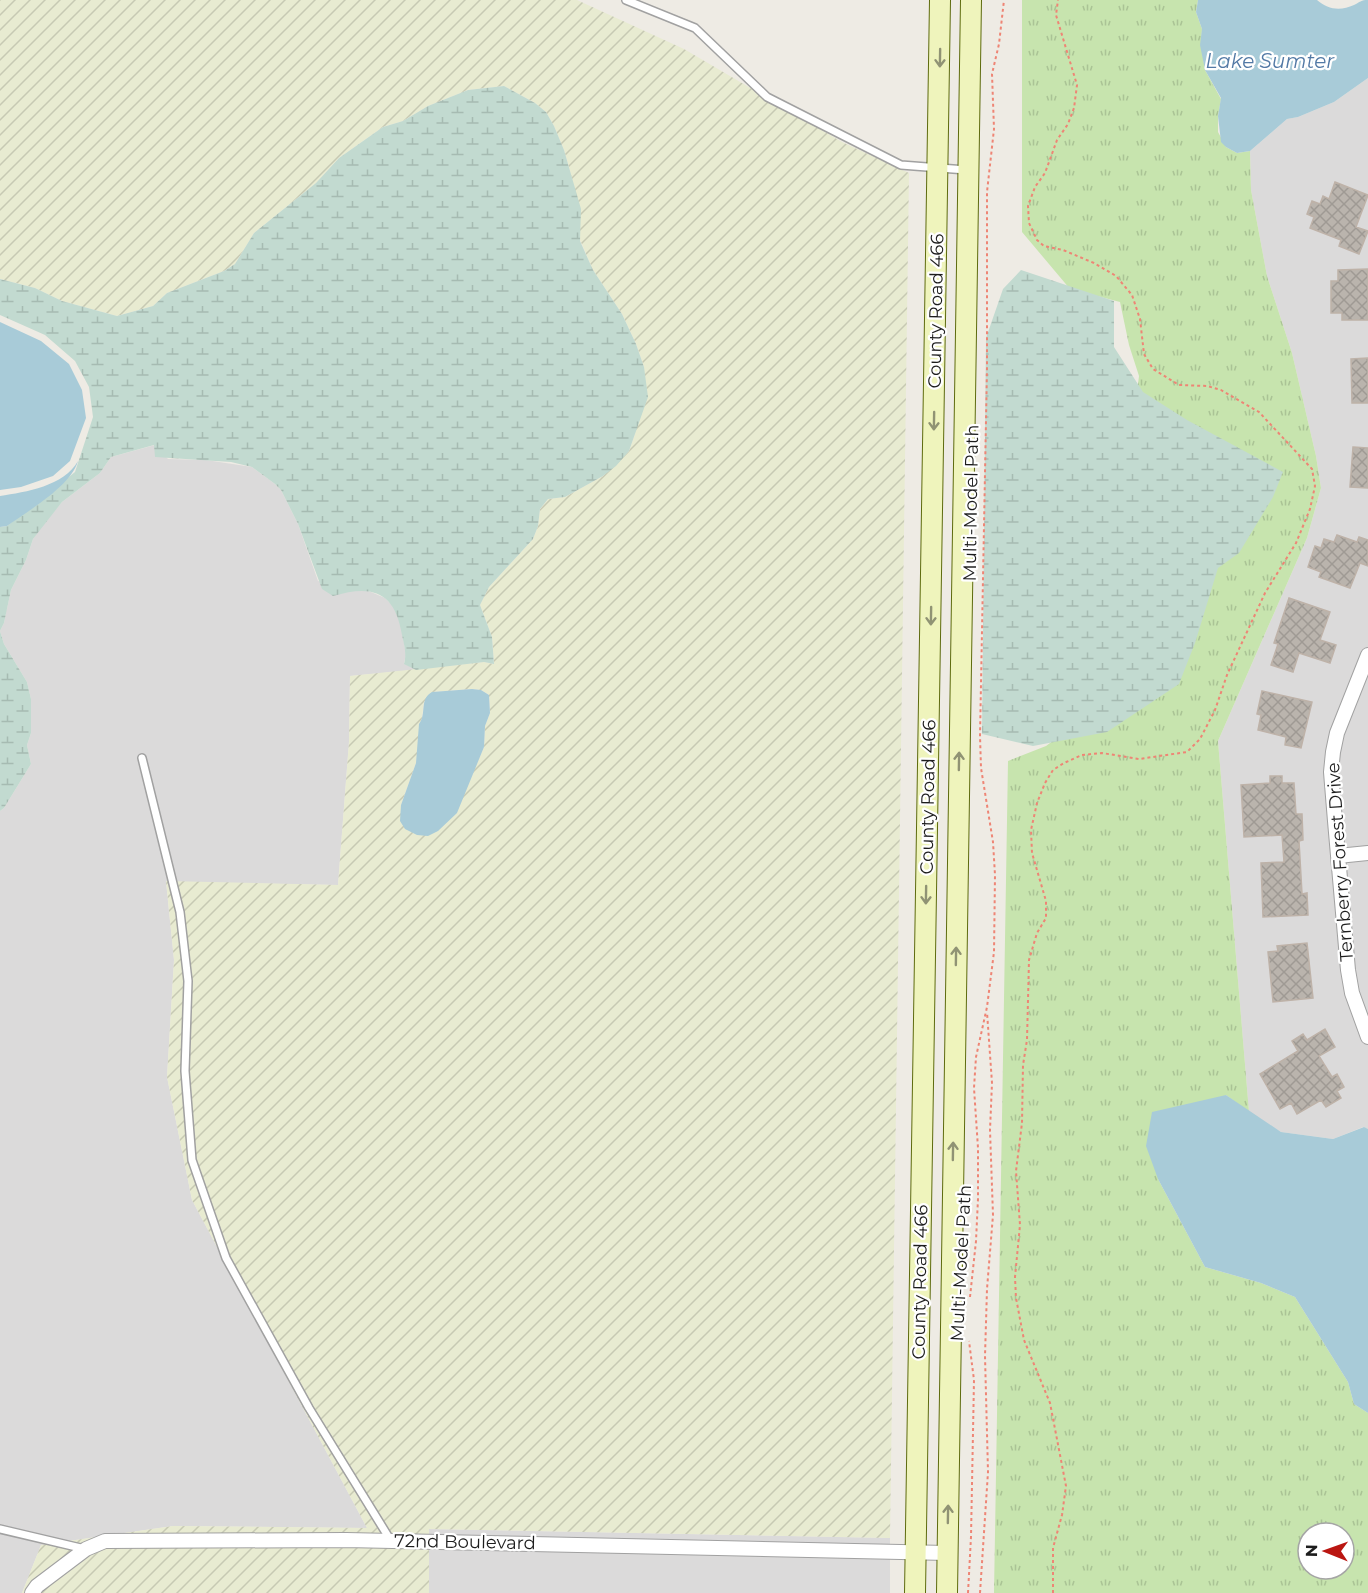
<svg xmlns="http://www.w3.org/2000/svg" width="1368" height="1593" font-family="Montserrat,sans-serif">
  <defs>
    <pattern id="farmland-furrows" width="10" height="10" patternUnits="userSpaceOnUse" patternTransform="scale(1.5)"><rect width="10" height="10" fill="#e8ebd1"/><path d="M-1 1l2-2M0 10L10 0M9 11l2-2" fill="none" stroke="#c7c9b3"/></pattern>
    <pattern id="grass-tufts" width="24" height="20" patternUnits="userSpaceOnUse" patternTransform="scale(1.5)"><rect width="24" height="20" fill="#c7e4ae"/><path d="M3 7l-1-3M5 7V3M7 7l1-3M15 17l-1-3M17 17v-4M19 17l1-3" fill="none" stroke="#aac395"/></pattern>
    <pattern id="wetland-marsh" width="20" height="14" patternUnits="userSpaceOnUse" patternTransform="scale(1.5)"><rect width="20" height="14" fill="#c2dad0"/><path d="M1 5h8M5 5V1M11 12h8M15 12V8" fill="none" stroke="#a6bbb2"/></pattern>
    <pattern id="building-cross-hatch" width="8" height="8" patternUnits="userSpaceOnUse" patternTransform="scale(1.5)"><rect width="8" height="8" fill="#bab4ad"/><path d="M0 0l8 8M0 8l8-8" fill="none" stroke="#9f9a94"/></pattern>
  </defs>
  <rect width="100%" height="100%" fill="#eeebe4"/>
  <path fill="#dbdada" d="M1368,78V1129L1363,1127L1333,1139L1281,1132L1249,1112L1218,741L1307,538L1321,488L1316,456L1292,353L1267,276L1251,190L1250,151L1287,119L1298,117L1334,102Z
    M155,445L168,459L206,460L252,467L275,484L281,490L298,524L318,581L354,589H364L385,598L392,605L400,619L406,655L404,663L416,670L350,676L349,742L338,885L166,882L174,960L167,1077L192,1200L367,1528L173,1526L41,1545L22,1593H0V811L4,808L31,764L27,745L31,733V699L27,682L4,644L0,631L4,623L11,590L26,560L33,539L41,527L62,502L100,473L111,457Z
    M429,1529L890,1538V1593H429Z"/>
  <path fill="url(#farmland-furrows)" fill-rule="evenodd" d="M0,0H577L684,49L842,142L909,173L890,1538L429,1529V1593H22L41,1545L173,1526L367,1528L192,1200L167,1077L174,960L166,881L338,885L349,742L350,676L484,662L494,664L492,637L480,605L489,587L533,539L538,526L540,509L548,499L565,497L603,476L629,451L635,434L644,367L636,344L622,314L593,270L580,240L570,171L564,150L554,126L546,112L535,103L504,86L468,90L428,106L403,121L383,127L339,158L316,183L254,233L235,264L224,271L167,293L153,306L117,316L62,301L35,288L0,279ZM472,689L481,690L489,695L490,713L485,726L484,747L473,772L401,805L416,763L424,702L432,692Z"/>
  <path fill="url(#grass-tufts)" fill-rule="evenodd" d="M1022,0H1198L1196,12L1202,29L1201,45L1205,70L1221,99L1218,116V132L1226,147L1237,153L1250,151L1251,190L1267,276L1292,353L1316,456L1321,488L1307,538L1218,741L1249,1112L1226,1095L1158,1179L1205,1267L1261,1283L1295,1297L1348,1382L1354,1404L1368,1413V1593H994L1008,761L1046,746L1097,708L1139,376L1129,345L1120,302L1070,289L1022,232ZM1308,1533H1344V1569H1308Z"/>
  <path fill="url(#wetland-marsh)" d="M504,86L535,103L546,112L554,126L564,150L581,209L580,241L593,270L622,314L636,344L644,367L648,397L629,451L616,466L603,476L565,497L548,499L540,509L538,526L533,539L489,587L480,605L492,637L494,664L484,662L416,670L404,664C407,653 404,645 402,635C395,592 373,584 333,596L322,589L298,524L281,490L275,484L252,467L231,462L155,457L154,445L111,457L100,473L62,502L33,539L26,560L11,590L4,623L0,631L4,644L27,682L31,699V733L27,745L31,764L4,808L0,811V527L7,526L75,472L93,417L89,387L75,361L45,335L0,315V279L35,288L62,301L117,316L153,306L167,293L224,271L235,264L254,233L316,183L339,158L383,127L403,121L428,106L468,90Z
    M1021,270L1114,301V347L1143,392L1187,420L1283,472L1273,497L1239,553L1218,568L1195,643L1179,684L1107,732L1033,746L982,734L986,338L1003,289Z"/>
  <path fill="#a8cbd8" d="M1198,0H1317C1328,10 1341,11 1354,5C1360,2 1361,0 1368,0V78L1334,102L1298,117L1287,119L1250,151L1237,153L1226,147L1221,142L1218,116L1221,98L1205,70L1200,45L1202,29L1196,12Z
    M0,322L41,341L69,364L82,390L86,418L70,461L53,476L21,487L0,490Z
    M78,461C71,486 28,511 7,526L0,527V496C26,492 64,486 78,461Z
    M472,689L481,690L489,695L490,713L485,726L484,747L457,813L438,831L428,836L417,835L405,829L400,821L401,805L416,763L419,724C427,714 419,699 432,692Z
    M1226,1095L1281,1132L1333,1139L1364,1127L1368,1129V1413L1354,1404L1348,1382L1295,1297L1261,1283L1205,1267L1158,1179L1146,1146L1152,1112Z"/>
  <path fill="url(#building-cross-hatch)" stroke="#beb2a8" stroke-width="1.5" d="M1335,182L1368,195L1356,227L1368,231L1359,254L1339,246L1341,240L1310,228L1314,217L1307,214L1312,201L1320,204L1323,196L1329,199Z
    M1368,269V320H1342V313H1331V281H1338V270Z
    M1368,358V403H1352L1351,359Z
    M1353,447L1368,448V488L1350,487Z
    M1337,535L1357,542L1359,537L1368,540V566L1360,563L1350,588L1319,577L1321,572L1308,567L1315,546L1321,548L1324,539L1334,542Z
    M1289,598L1330,612L1320,640L1336,645L1330,663L1299,653L1293,672L1271,665L1278,644L1274,643Z
    M1262,691L1312,702L1301,748L1285,745L1286,737L1258,730L1261,715L1257,714Z
    M1270,776H1282V783H1294L1296,814H1302L1303,840L1299,841L1302,894L1307,893L1308,915L1263,917L1261,863L1284,862L1282,835L1244,837L1241,785L1270,783Z
    M1307,943L1313,998L1273,1002L1268,952L1278,951L1277,946Z
    M1325,1029L1335,1047L1319,1056L1332,1077L1337,1074L1344,1087L1337,1091L1341,1098L1326,1107L1321,1100L1297,1114L1291,1103L1280,1109L1260,1074L1298,1051L1292,1041L1303,1034L1307,1040Z"/>
  <g fill="none" stroke-linecap="round" stroke-linejoin="round">
    <defs>
      <path id="service" d="M626,0L695,28L767,97L901,165L966,170
        M142,758L180,912L188,981L185,1071L192,1160L226,1258L309,1408L391,1541
        M0,1529L85,1549"/>
      <path id="minor" d="M1368,655L1337,733L1333,752L1331,772L1335,821L1348,970L1352,993L1368,1037
        M1338,856L1368,853
        M32,1593L37,1586L86,1549L105,1541L346,1540L947,1553"/>
      <path id="secondary" d="M915,1593L940,0
        M947,1593L971,0"/>
    </defs>
    <use href="#service" stroke="#a1a1a1" stroke-width="10"/>
    <use href="#minor" stroke="#a1a1a1" stroke-width="16"/>
    <use href="#secondary" stroke="#5e6b0e" stroke-width="22"/>
    <path stroke="#ee8575" stroke-width="2" stroke-dasharray="3 3" stroke-linecap="butt" d="M970,1297L976,1241L978,1199V1148L974,1088L976,1057L987,1007L994,952L995,875L993,842L981,768L980,736L987,368V192L994,129L992,74L999,44L1004,0
      M968,1593L971,1537L974,1380L969,1341
      M980,1593L988,1472L985,1356L987,1289L993,1215L990,1130L992,1083L987,1012
      M1053,1593V1548L1062,1515L1066,1486L1050,1403L1024,1340L1016,1298L1015,1277L1020,1225L1016,1171L1022,1123L1023,1065L1027,1040L1029,960L1037,933L1046,918V901L1032,853L1031,830L1037,803L1045,783L1053,770L1064,763L1082,755L1102,753L1139,759L1187,752L1200,739L1215,710L1227,675L1265,593L1296,543L1310,509L1315,486L1312,469L1259,412L1221,390L1207,386L1179,385L1153,369L1144,354L1140,319L1132,295L1116,276L1094,263L1063,250L1044,246L1037,240L1029,223L1028,206L1035,187L1045,173L1057,140L1068,124L1074,108L1077,85L1056,15L1058,0"/>
    <use href="#service" stroke="#fff" stroke-width="7"/>
    <use href="#minor" stroke="#fff" stroke-width="14"/>
    <use href="#secondary" stroke="#eff4bc" stroke-width="20"/>
  </g>
  <defs><path id="oneway-shaft" d="M-6 0H5M1.5-3L5.5 0L1.5 3" fill="none" stroke-width="1.6" stroke-linecap="round" stroke-linejoin="round" transform="scale(1.5)"/></defs>
  <g stroke="#909374">
    <use href="#oneway-shaft" transform="translate(940 58) rotate(91)"/>
    <use href="#oneway-shaft" transform="translate(934 421) rotate(91)"/>
    <use href="#oneway-shaft" transform="translate(931 616) rotate(91)"/>
    <use href="#oneway-shaft" transform="translate(959 761) rotate(-89)"/>
    <use href="#oneway-shaft" transform="translate(926 895) rotate(91)"/>
    <use href="#oneway-shaft" transform="translate(956 956) rotate(-89)"/>
    <use href="#oneway-shaft" transform="translate(953 1151) rotate(-89)"/>
    <use href="#oneway-shaft" transform="translate(948 1514) rotate(-89)"/>
  </g>
  <g text-anchor="middle" dominant-baseline="central" stroke-width="4.5" stroke-linejoin="round" paint-order="stroke">
    <g font-size="18" fill="#1d1d1d" stroke="#fff">
      <text transform="translate(936 311) rotate(-89)">County Road 466</text>
      <text transform="translate(971 503) rotate(-89)">Multi-Model Path</text>
      <text transform="translate(928 797) rotate(-89)">County Road 466</text>
      <text transform="translate(1340 862) rotate(-94)">Ternberry Forest Drive</text>
      <text transform="translate(961 1263) rotate(-87)">Multi-Model Path</text>
      <text transform="translate(920 1282) rotate(-89)">County Road 466</text>
      <text transform="translate(465 1542) rotate(1)">72nd Boulevard</text>
    </g>
    <g font-size="20" font-style="italic" fill="#5279a5" stroke="#fff">
      <text x="1270" y="61">Lake Sumter</text>
    </g>
  </g>
  <g transform="translate(1326 1551) rotate(271)"><circle r="28" fill="#ffffff" stroke="#a5a5a5" stroke-width="1.5"/>
  <path d="M0-4.5L10 22L0 15L-10 22Z" fill="#ba1611"/>
  <text y="-9" font-size="16" font-weight="bold" text-anchor="middle" fill="#1d1d1d">N</text>
  </g>
</svg>
